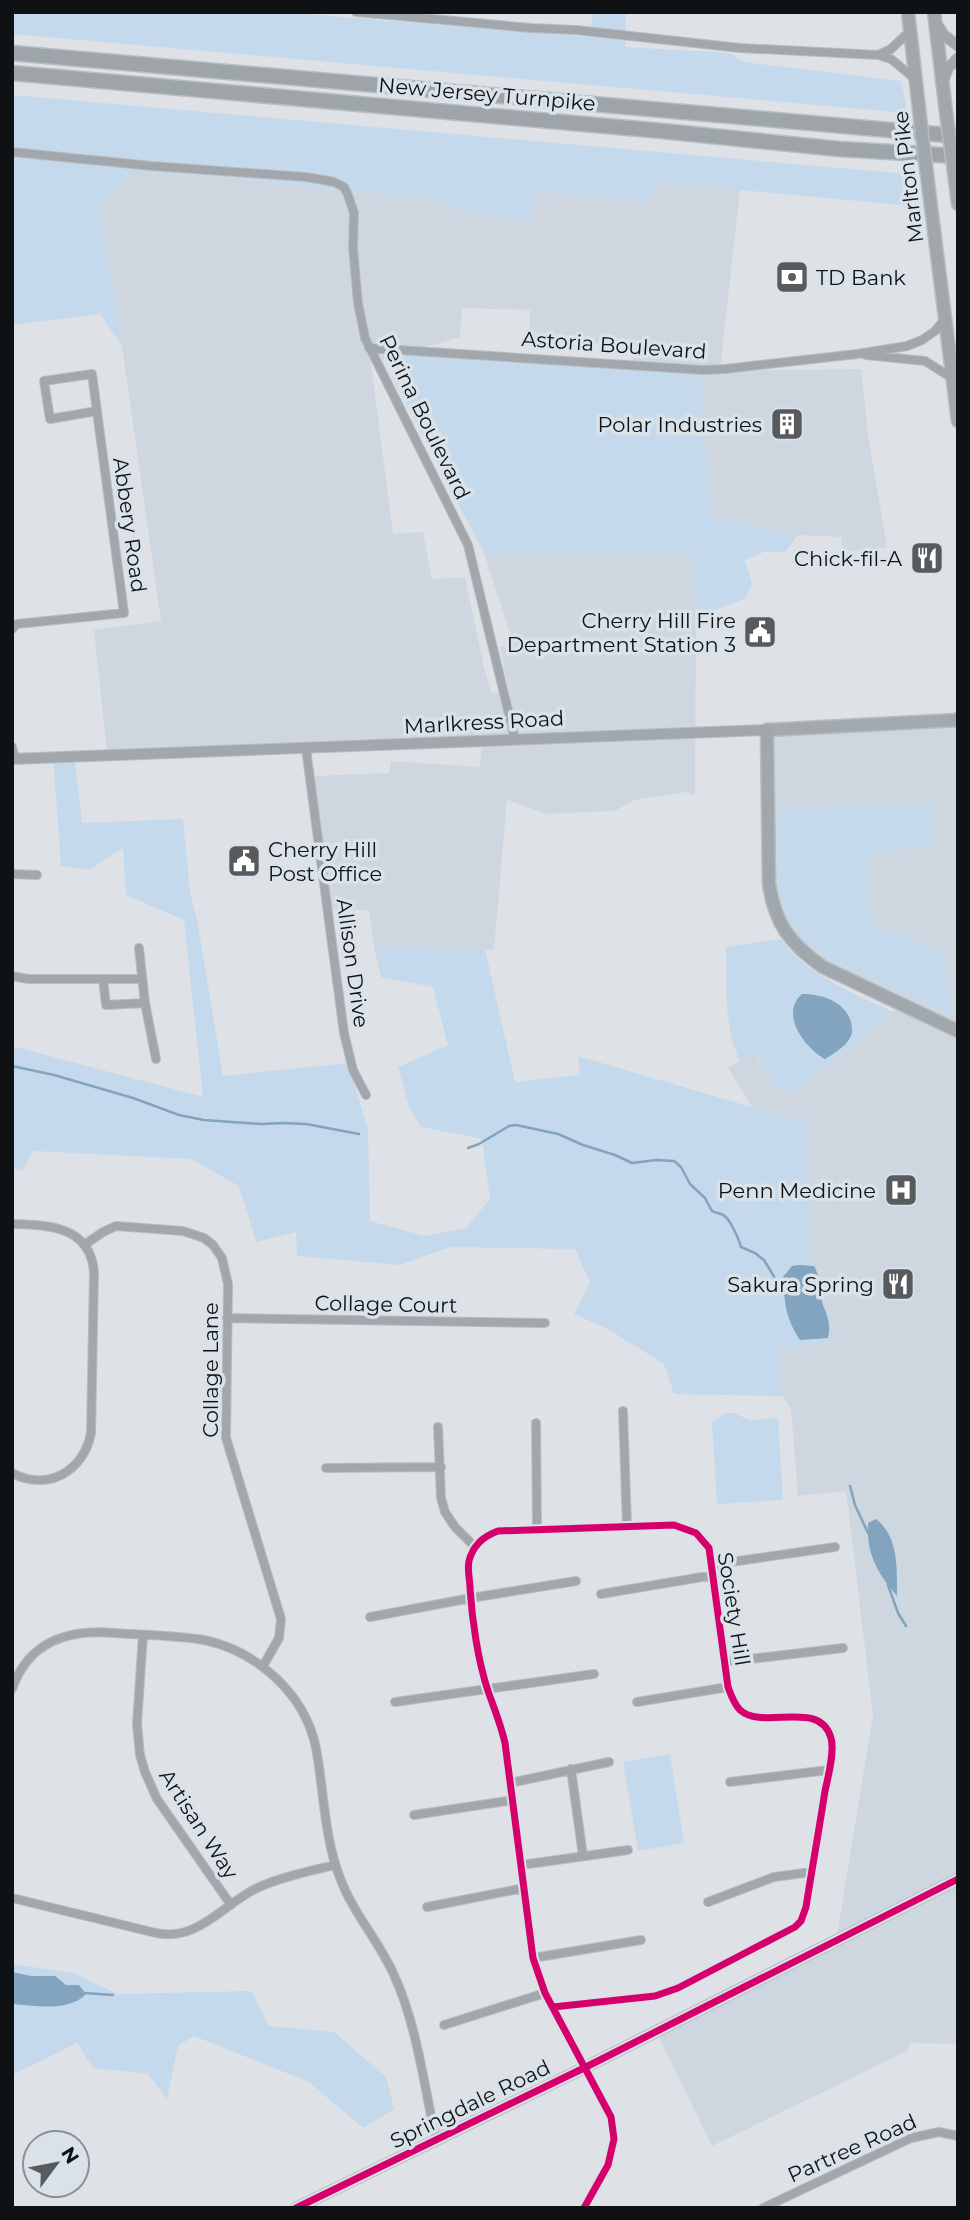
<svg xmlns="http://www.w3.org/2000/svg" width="970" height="2220" font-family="Montserrat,sans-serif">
  <rect width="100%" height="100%" fill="#dee2e6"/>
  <path fill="#ced7e0" d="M140,166L348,192L428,197L444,206L528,222L537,191L651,201L654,181L740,189L720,370L861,369L868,435L887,547L843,552L841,537L798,535L713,518L701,411V372L631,367L633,347L529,336L530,310L462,308L460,337L371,363L393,534L423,532L432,579L465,577L484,667L491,692L510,696L500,647L514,646L484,553L694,554L696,618L695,795L687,792L634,800L615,811L546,814L507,800L494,950L374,947L369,910L331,909L314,776L389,773L391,761L480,767L482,742L107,753L94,630L161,621L122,346L99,204Z
    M958,720V2044L910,2043L907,2051L712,2146L656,2032L836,1941L873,1715L846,1491L798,1496L791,1408L782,1396L777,1349L834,1340L811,1257L806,1116L789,1118L752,1107L728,1068L754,1053L775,1087L794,1092L901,1005L804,954L772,906L767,730Z"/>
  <path fill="#c4d9eb" d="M12,12H281L589,37L593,12H626L625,47L729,53L743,62L901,81L908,113L12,34Z
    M12,95L908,174L911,206L654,182L651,202L537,191L528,222L444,206L428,197L348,192L140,166L99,204L122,346L100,314L12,325V286H14L12,264Z
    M405,353L701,372V411L713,518L798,535L785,552H764L745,560L752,584L746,598L696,618L693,554L484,553L392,377Z
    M74,755L82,823L183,819L190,892L197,919L223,1076L348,1063L368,1130L370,1221L425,1236L466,1228L490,1199L482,1139L421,1127L409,1107L398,1067L448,1045L433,987L381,977L374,947L485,949L515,1082L580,1075L578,1056L789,1118L806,1116L811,1257L835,1341L778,1349L782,1396L674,1394L664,1364L608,1329L574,1314L590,1282L575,1249L450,1247L400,1265L297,1256L296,1232L256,1242L239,1186L191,1159L33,1151L23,1171L12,1168V1046L203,1097L184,920L126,895L123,848L89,870L61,866L53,756Z
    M881,804L886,807L931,804L933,846L902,849L869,857L870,913L876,928L906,935L945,956L951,1016C929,1005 906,993 883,983C830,961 791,951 778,888L777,809L833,808L841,806Z
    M781,939C805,975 855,993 893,1012L794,1092L775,1087L755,1053L740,1061C723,1026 727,985 726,947Z
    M726,1413H734L749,1420L778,1418L783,1500L717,1504L712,1422Z
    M670,1754L684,1843L638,1851L623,1762Z
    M12,1964L73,1973L118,1994L251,1991L269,2026L334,2032L386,2077L394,2109L363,2128L309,2082L194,2036L178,2046L167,2099L148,2074L93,2068L77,2043L12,2075Z"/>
  <path fill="#83a4bf" d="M802,994C821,994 845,1001 851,1022C852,1028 853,1033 850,1038C845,1047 833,1054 825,1059C805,1048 779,1014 802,994Z
    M799,1265L814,1266C821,1278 819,1291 823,1305C828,1316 831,1326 828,1338L800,1340C785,1317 785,1304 783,1277L792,1266Z
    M876,1519C899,1537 897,1569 897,1596C878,1574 866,1554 868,1523Z
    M12,1972L31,1976H55L66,1985H79L86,1994C69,2012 35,2006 12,2004Z"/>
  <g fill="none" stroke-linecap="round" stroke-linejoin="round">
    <path stroke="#83a4bf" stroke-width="2.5" d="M12,1066L54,1075L133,1098L179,1115L204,1120L261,1124L283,1123L306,1124L359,1134
      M468,1148L479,1144L509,1126L516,1125L558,1134L583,1145L615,1155L632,1163L656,1160L674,1161L681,1167L690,1184L705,1198L712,1211C715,1213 720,1213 723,1215C730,1218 739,1240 741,1247L755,1253L764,1260L785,1295
      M850,1486L855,1505L868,1533
      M888,1585L898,1613L906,1626
      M85,1993L113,1995"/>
    <defs>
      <path id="minor" d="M356,12L531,28L576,30L740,48L878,55L891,59L914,78
        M878,55L891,49L910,31
        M12,152L152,166L306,177L334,182L344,187L348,195L354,213L353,248L358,303L365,338L468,545L515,739
        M369,348L703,370L725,369L857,354L907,346L922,340L935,331L945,319
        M866,355L925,361L952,378
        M12,629L17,624L124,613L92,374L44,381L50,419L97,411
        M12,747L15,759
        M306,749L344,1033L353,1070L366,1095
        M12,874L37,875
        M139,948L145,1003L156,1059
        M12,976L28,979H142
        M103,979L106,1005L145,1003
        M12,1224C49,1225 90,1226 94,1272L91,1433C84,1471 48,1492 12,1473
        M84,1245L103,1232L116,1226L183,1231L204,1238L213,1245L222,1258L228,1284L226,1438L281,1619L279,1638L263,1666
        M227,1318L545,1323
        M623,1411L627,1526
        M536,1423L537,1529
        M438,1427L441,1498L445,1512L455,1527L475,1547
        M326,1468L441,1467
        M601,1594L714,1575L731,1562L835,1547
        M370,1617L471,1598L576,1581
        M143,1635L137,1724L140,1755L145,1772L157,1799L231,1905
        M725,1662L843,1648
        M12,1689C29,1641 68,1629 114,1633C143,1635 175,1635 204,1640C257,1651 305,1694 316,1748C324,1791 324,1837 340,1878C353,1913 379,1941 394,1975C417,2025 424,2086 436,2139
        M395,1702L594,1674
        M637,1702L728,1687
        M571,1769L583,1856
        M730,1782L829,1770
        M510,1783L609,1762
        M414,1815L513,1800
        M521,1865L628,1850
        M12,1898L156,1933C198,1942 223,1904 257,1888C281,1877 310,1871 335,1865
        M708,1902L774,1877L812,1872
        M427,1907L524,1888
        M533,1958L641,1940
        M553,2007L655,1996L678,1988L795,1927L801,1921L806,1907C812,1869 819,1830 825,1791C828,1777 835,1751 831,1738C820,1698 763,1731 740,1710C734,1704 731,1695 728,1687L709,1548L696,1533L674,1525L498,1531C484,1536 473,1545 469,1561C467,1569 470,1580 470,1588C472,1620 478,1661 488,1691C494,1708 501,1725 505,1743L533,1958L545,1993L611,2117L614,2139L608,2165L584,2208
        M444,2025L545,1993
        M763,2208L911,2138L939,2132L958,2136"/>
      <path id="tertiary" d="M937,24L944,35L958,46
        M943,82L948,68L958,58
        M12,759L767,730"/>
      <path id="secondary" d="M296,2208L584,2068L958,1879"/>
      <path id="primary" d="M767,730L958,720"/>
      <path id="trunk" d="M908,12L919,109
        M934,12L946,112
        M926,167L958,421
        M954,172L958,204
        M957,720L958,719
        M767,730L769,884C775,924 790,944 823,967L958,1031"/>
      <path id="motorway" d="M12,53L958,136
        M12,73L662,131L839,149L958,156"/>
    </defs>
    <use href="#minor" stroke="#babdbf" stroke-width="10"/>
    <use href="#tertiary" stroke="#babdbf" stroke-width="12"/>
    <use href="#secondary" stroke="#babdbf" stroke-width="13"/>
    <use href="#primary" stroke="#babdbf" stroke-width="15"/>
    <use href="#trunk" stroke="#babdbf" stroke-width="15"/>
    <use href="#motorway" stroke="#babdbf" stroke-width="17"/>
    <use href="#minor" stroke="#a1a7ad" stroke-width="8"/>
    <use href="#tertiary" stroke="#a1a7ad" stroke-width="10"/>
    <use href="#secondary" stroke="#9fa6ad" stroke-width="10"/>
    <use href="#primary" stroke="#a2aab0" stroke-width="12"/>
    <use href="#trunk" stroke="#a0a8ad" stroke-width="12"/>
    <use href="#motorway" stroke="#9da5aa" stroke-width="14"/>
    <defs>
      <path id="trunk-bridge" d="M919,109L926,167
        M946,112L954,172"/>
    </defs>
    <use href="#trunk-bridge" stroke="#babdbf" stroke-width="15" stroke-linecap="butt"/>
    <use href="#trunk-bridge" stroke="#a0a8ad" stroke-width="12"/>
    <defs>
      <path id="cycleway" d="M553,2007L655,1996L678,1988L795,1927L801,1921L806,1907C812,1869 819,1830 825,1791C828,1777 835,1751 831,1738C820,1698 763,1731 740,1710C734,1704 731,1695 728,1687L709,1548L696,1533L674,1525L498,1531C484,1536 473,1545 469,1561C467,1569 470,1580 470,1588C472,1620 478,1661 488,1691C494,1708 501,1725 505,1743L533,1958L545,1993L611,2117L614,2139L608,2165L584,2208
        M296,2208L584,2068L958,1879"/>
    </defs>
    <use href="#cycleway" stroke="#dae2e9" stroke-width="11"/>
    <use href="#cycleway" stroke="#d6006c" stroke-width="7"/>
  </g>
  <defs>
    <symbol id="bank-square" viewBox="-11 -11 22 22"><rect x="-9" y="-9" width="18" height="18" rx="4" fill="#575b5e" stroke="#dae2e9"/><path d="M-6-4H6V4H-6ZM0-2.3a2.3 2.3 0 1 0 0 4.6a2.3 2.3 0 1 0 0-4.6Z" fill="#fff"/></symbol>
    <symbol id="building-square" viewBox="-11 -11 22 22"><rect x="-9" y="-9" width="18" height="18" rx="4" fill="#575b5e" stroke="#dae2e9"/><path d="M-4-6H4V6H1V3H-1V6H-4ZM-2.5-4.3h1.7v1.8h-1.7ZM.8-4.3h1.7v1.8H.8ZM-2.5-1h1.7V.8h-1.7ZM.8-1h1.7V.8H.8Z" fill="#fff"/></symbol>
    <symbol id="restaurant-square" viewBox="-11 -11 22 22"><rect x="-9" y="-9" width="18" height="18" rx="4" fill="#575b5e" stroke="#dae2e9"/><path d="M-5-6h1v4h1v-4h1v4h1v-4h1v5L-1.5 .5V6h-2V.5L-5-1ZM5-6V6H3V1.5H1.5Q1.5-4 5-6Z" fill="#fff"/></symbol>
    <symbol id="civic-square" viewBox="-11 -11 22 22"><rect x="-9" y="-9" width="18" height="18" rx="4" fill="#575b5e" stroke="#dae2e9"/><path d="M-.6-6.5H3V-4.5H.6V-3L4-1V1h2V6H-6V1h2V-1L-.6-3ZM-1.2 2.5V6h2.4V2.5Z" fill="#fff"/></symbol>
    <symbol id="hospital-square" viewBox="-11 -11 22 22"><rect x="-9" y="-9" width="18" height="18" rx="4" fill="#575b5e" stroke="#dae2e9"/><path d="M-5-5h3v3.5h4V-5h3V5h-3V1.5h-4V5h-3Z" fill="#fff"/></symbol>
  </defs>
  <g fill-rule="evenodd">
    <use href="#bank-square" x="773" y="258" width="38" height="38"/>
    <use href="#building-square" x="768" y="405" width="38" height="38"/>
    <use href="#restaurant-square" x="908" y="539" width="38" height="38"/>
    <use href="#civic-square" x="741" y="613" width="38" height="38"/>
    <use href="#civic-square" x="225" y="842" width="38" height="38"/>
    <use href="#hospital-square" x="882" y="1171" width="38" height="38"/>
    <use href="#restaurant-square" x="879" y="1265" width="38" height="38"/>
  </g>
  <g text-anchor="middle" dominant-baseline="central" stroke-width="7" stroke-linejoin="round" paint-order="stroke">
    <g font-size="21" fill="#0f1214" stroke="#dae2e9">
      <text transform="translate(487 94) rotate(5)">New Jersey Turnpike</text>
      <text transform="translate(908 177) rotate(-97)">Marlton Pike</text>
      <text transform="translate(614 345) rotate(4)">Astoria Boulevard</text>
      <text transform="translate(425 417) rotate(64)">Perina Boulevard</text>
      <text transform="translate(130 525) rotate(82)">Abbery Road</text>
      <text transform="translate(484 722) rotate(-3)">Marlkress Road</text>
      <text transform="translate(353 963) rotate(82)">Allison Drive</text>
      <text transform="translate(386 1304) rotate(1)">Collage Court</text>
      <text transform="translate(210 1370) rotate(-90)">Collage Lane</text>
      <text transform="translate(734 1609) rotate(81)">Society Hill</text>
      <text transform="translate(199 1824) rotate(57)">Artisan Way</text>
      <text transform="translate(470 2104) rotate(-26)">Springdale Road</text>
      <text transform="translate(852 2148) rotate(-24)">Partree Road</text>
    </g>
    <g font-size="21" fill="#0f1214" stroke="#dae2e9" text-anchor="end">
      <text x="816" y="277" text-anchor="start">TD Bank</text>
      <text x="762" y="424">Polar Industries</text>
      <text x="902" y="558">Chick-fil-A</text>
      <text x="736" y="620">Cherry Hill Fire<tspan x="736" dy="24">Department Station 3</tspan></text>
      <text x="268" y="849" text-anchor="start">Cherry Hill<tspan x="268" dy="24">Post Office</tspan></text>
      <text x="876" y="1190">Penn Medicine</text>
      <text x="874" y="1284">Sakura Spring</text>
    </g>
  </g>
  <rect width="970" height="2220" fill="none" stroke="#0f1214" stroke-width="28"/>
  <g transform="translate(56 2164) rotate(58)"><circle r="33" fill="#dae2e9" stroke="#898f94" stroke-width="2"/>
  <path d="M0-5L12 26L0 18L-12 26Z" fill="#575b5e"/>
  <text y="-10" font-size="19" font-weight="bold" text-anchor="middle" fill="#0f1214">N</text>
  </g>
</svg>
